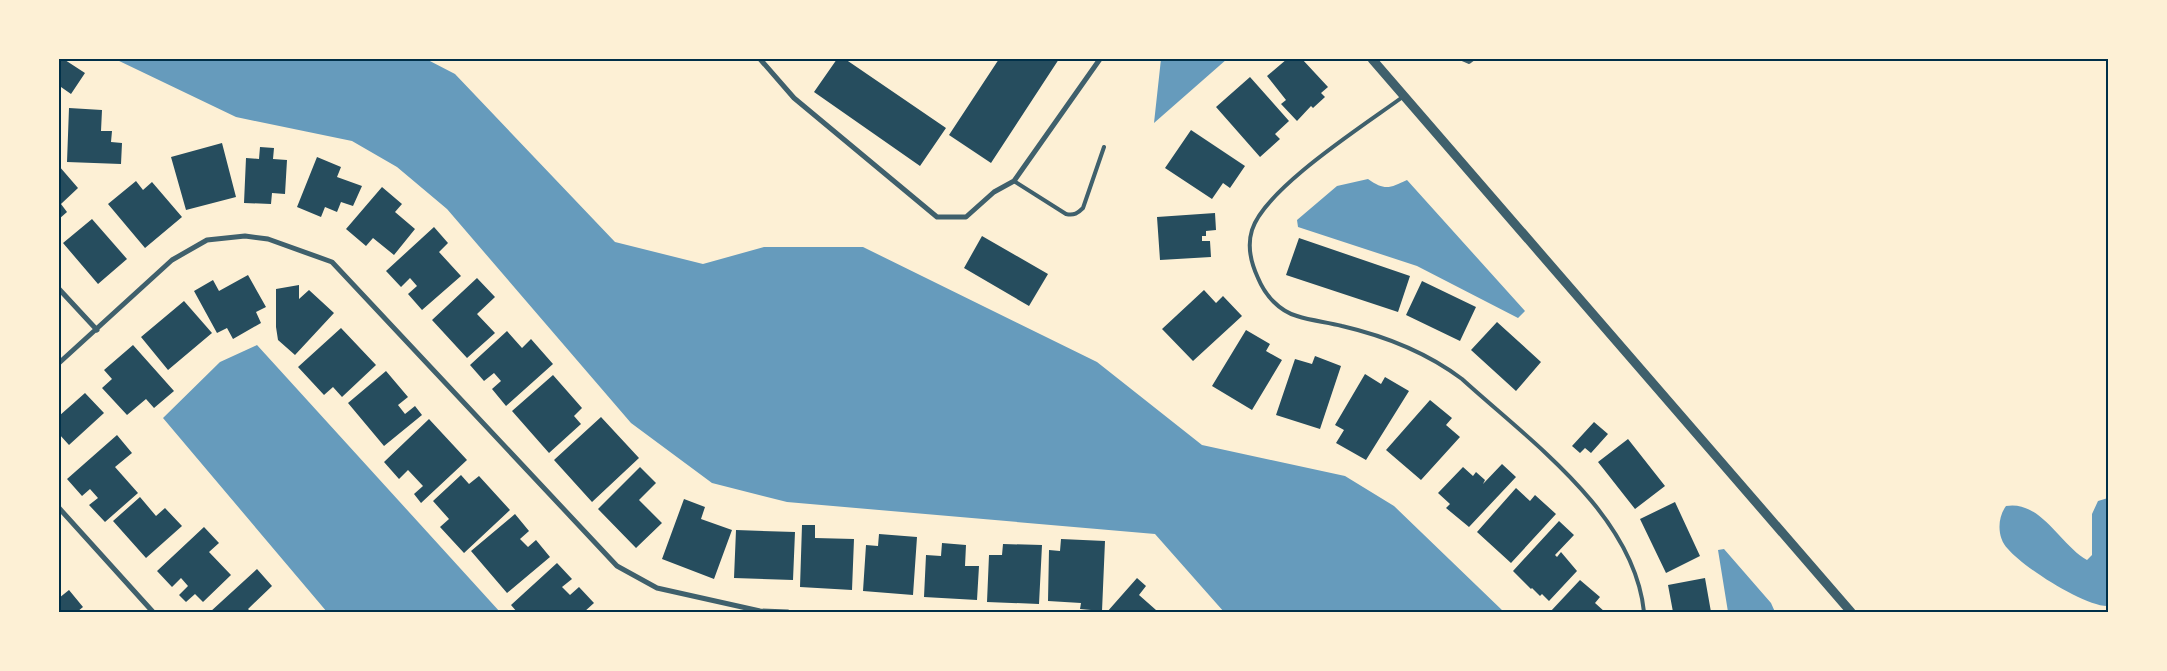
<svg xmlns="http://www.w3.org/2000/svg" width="2167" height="671" font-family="'Libre Baskerville',serif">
  <rect width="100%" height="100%" fill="#fdf0d5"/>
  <path fill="#669bbc" d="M115,59H426L455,74L615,242L703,264L764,247H863L1097,362L1202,445L1345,476L1394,506L1504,612H1224L1155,534L787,502L712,483L631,423L447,209L397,167L352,141L236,117Z
    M1161,59H1227L1154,123Z
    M1368,179C1385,191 1390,188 1407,180L1525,311L1518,318L1417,266L1298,227L1297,220L1337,186Z
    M257,345L500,612H327L163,418L220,362Z
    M2108,498V606C2085,607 2023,567 2008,549C1997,538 1997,518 2006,506C2041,500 2060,545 2087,560L2092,555V514L2098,501Z
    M1724,549L1771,603L1775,612H1728L1718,550Z"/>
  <path fill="#264d5e" d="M59,59H66L65,60L85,73L71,94L61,87L59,90Z
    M837,59H845L946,128L920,166L814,92Z
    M999,59H1059L991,163L949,135Z
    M1287,59H1302L1328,87L1321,93L1325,97L1313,108L1311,106L1297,121L1281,104L1286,100L1267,76Z
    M1250,77L1289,121L1275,134L1280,139L1260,157L1216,107Z
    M69,108L102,110L101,131H112L111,142L122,143L121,164L67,162Z
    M1191,130L1245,166L1230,188L1223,183L1212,199L1165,168Z
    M222,143L236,197L186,210L171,157Z
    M260,147L274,148L273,159L287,160L285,194L272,193L271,204L244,203L246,158L259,159Z
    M317,157L341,167L337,177L362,186L353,206L341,202L337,212L325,207L321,217L297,207Z
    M59,166L78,188L61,204L67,212L59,219Z
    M136,181L143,190L152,182L182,217L145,248L108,204Z
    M382,187L402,204L395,212L415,229L394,255L373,238L366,246L346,229Z
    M1215,213L1216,230L1206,231V236H1202V241H1210L1211,257L1160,260L1157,217Z
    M92,219L127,259L98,284L63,243Z
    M434,227L448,243L439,252L461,276L422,310L408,294L417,286L410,278L401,287L386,271Z
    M982,236L1048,274L1029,306L964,268Z
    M1299,238L1410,276L1398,312L1286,275Z
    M248,275L266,307L256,312L261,323L233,339L227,328L217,333L194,291L213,280L219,291Z
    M477,278L495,297L477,314L495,333L467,358L432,320Z
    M1422,281L1476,307L1460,341L1406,315Z
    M299,285V299L309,290L334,313L295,355L278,340L276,327V289Z
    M1204,290L1216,303L1223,296L1242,316L1193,361L1162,329Z
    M184,301L212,333L168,370L141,337Z
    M1497,322L1541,362L1516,391L1471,350Z
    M341,328L376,365L342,397L333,387L324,395L298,367Z
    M1246,330L1270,344L1266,351L1282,360L1252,410L1212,386Z
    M507,331L522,348L531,339L553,364L506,406L492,389L501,381L494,373L484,381L470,365Z
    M133,345L174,391L154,408L146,399L127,415L102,388L112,379L104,370Z
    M1315,356L1341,366L1320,429L1276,415L1295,359L1312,364Z
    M386,371L408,397L398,405L405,414L415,406L422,415L384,446L348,403Z
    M1365,374L1381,384L1385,377L1409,391L1366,460L1336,443L1344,430L1335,425Z
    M553,375L582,408L574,416L581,424L549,453L512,411Z
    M85,393L104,413L69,445L59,434V416Z
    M1430,400L1452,418L1446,425L1460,437L1421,480L1386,450Z
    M601,417L639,458L592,502L554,460Z
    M429,419L467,460L421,503L414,494L423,486L408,470L399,479L384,462Z
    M1594,422L1608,434L1591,453L1585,448L1580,453L1572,446Z
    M117,435L132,453L115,467L138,493L105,522L89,505L98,498L90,489L82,496L67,479Z
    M1628,439L1665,486L1635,509L1598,462Z
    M1502,464L1516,477L1469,527L1446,508L1450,504L1438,493L1463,467L1473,476L1476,472L1485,480L1483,484Z
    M640,467L656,483L639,500L662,523L636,548L598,509Z
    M461,475L469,484L479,476L510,510L464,553L440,527L449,519L433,501Z
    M1516,488L1530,501L1535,495L1556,514L1511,563L1477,532Z
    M140,497L156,516L165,508L182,526L146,558L113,521Z
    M684,499L705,507L701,519L732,530L714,579L662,559Z
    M1675,502L1700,556L1666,573L1640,519Z
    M515,514L529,531L520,539L528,547L536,540L550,557L507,593L471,551Z
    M1559,521L1574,535L1555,555L1557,557L1561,552L1577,571L1549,601L1542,594L1540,596L1532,588L1531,589L1513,571Z
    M802,525H815V538L854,539L852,590L800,587Z
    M204,527L219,543L209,552L231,575L203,602L195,594L186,602L179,595L188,586L181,578L172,587L157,571Z
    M736,530L795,532L793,580L734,578Z
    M879,534L917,537L913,595L863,591L866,545L878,546Z
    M1061,539L1105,541L1102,611L1080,609L1081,603L1048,601L1049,550L1060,551Z
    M942,543L966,545L965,566H979L977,600L924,597L926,555L941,556Z
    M1003,544L1042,545L1039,604L987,602L989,555H1002Z
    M557,563L572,579L562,587L570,595L579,587L594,603L584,612H517L511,605Z
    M257,569L272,586L248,609L251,612H210Z
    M1137,578L1146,586L1139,595L1156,610L1154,612H1107Z
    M1705,578L1711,612H1673L1668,585Z
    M1580,580L1600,597L1595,603L1605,612H1550Z
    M69,590L83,607L77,612H59V598Z"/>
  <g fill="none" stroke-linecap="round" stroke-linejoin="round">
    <path stroke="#3f606c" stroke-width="4" d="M1462,59L1469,62L1473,59
      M1404,96C1366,124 1265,188 1252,230C1247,246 1251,263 1258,278C1265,295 1279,311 1297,316C1312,321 1327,322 1342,326C1385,336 1426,352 1462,379C1530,441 1634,514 1644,612
      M1014,181L1066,214C1074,216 1078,213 1083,208L1104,147"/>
    <path stroke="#3f606c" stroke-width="5" d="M760,59L794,98L937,217H966L994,192L1014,181L1100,59
      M59,289L97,330
      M59,363L172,260L207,240L245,236L268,239L332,262L617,566L657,588L760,611L788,612
      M59,508L153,612"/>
    <path stroke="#3f606c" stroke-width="9" d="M1372,59L1851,612"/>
  </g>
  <rect width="2167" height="671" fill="none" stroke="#fdf0d5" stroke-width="120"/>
  <rect x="60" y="60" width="2047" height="551" fill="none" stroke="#003049" stroke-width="2"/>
</svg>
